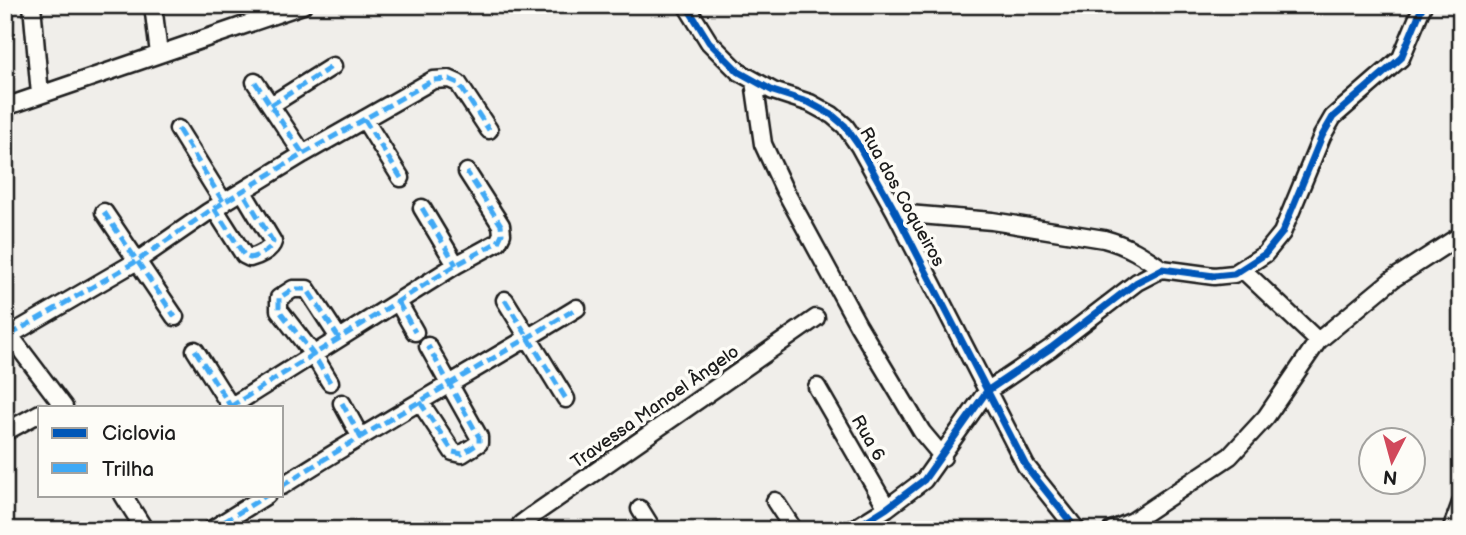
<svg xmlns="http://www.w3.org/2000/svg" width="1466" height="535" font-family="'Balsamiq Sans',sans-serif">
  <rect width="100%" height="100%" fill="#f0eeea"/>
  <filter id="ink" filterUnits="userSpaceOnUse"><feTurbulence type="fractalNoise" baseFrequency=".0143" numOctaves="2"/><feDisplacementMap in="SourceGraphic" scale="14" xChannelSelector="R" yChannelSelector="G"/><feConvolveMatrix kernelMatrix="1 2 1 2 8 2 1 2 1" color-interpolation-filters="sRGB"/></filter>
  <g filter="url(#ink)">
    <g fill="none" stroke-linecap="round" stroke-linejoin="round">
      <defs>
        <path id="minor" d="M32,5L40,94
          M153,5L159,54
          M686,5L709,42L739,72L773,91L810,103L832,115L845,126L859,146L896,213L1026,466L1077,530
          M754,81L763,144L783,187L858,325L922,432L943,457
          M255,82L303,154
          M271,105L333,66
          M5,107L303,5
          M364,119L401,178
          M178,129L224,203
          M214,208L244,255L250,258C258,256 271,250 273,242L243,192
          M422,208L456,265
          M104,212L175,317
          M896,213L992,221L1104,239C1127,245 1144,256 1162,269
          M1242,269L1318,341
          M505,300L566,399
          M398,302L415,332
          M5,329L64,407
          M10,335L137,261L208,212L303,154L433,80L449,79L458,83L489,130
          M195,350L231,407
          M330,382L313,354L279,310V298L293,289H307L339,338
          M817,387L887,508
          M420,402L453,452L462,454L479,443V437L428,346
          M342,403L360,436
          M230,407L456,265L498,242L502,234L501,225L467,172
          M5,432L40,413
          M282,486C378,424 479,368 577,308
          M123,495L145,530
          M775,501L794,530
          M640,509L653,530
          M211,530L267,495
          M519,530L521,524L533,515L816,318
          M852,530L887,508L924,480L987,391L1051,348L1137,282L1162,269L1214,276L1234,274L1265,254L1282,233L1322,136L1333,117L1401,58L1423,5
          M1112,530L1133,521L1230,456L1266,417L1318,341L1393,279L1461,235
          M1451,530L1461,503"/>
      </defs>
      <use href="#minor" stroke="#1c1c1c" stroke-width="21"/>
      <use href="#minor" stroke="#fdfcf7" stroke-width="16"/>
      <path stroke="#3fa9f5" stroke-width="5" stroke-dasharray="10 5" stroke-linecap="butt" d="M255,82L303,154
        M271,105L333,66
        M364,119L401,178
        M178,129L224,203
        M214,208L244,255L250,258C258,256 271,250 273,242L243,192
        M422,208L456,265
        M104,212L175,317
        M505,300L566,399
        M398,302L415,332
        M10,335L137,261L208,212L303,154L433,80L449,79L458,83L489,130
        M195,350L231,407
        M330,382L313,354L279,310V298L293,289H307L339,338
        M420,402L453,452L462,454L479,443V437L428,346
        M342,403L360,436
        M230,407L456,265L498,242L502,234L501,225L467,172
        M282,486C378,424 479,368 577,308
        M211,530L267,495"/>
      <defs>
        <path id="cycleway" d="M686,5L709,42L739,72L773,91L810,103L832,115L845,126L859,146L896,213L1026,466L1077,530
          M852,530L887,508L924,480L987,391L1051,348L1137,282L1162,269L1214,276L1234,274L1265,254L1282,233L1322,136L1333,117L1401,58L1423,5"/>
      </defs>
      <use href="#cycleway" stroke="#fdfcf7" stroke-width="11"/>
      <use href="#cycleway" stroke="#0057b8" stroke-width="7"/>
    </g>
  </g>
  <g text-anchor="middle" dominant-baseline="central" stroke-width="7" stroke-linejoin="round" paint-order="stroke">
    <g font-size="18" fill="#1c1c1c" stroke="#fdfcf7">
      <text transform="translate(902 197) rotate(61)">Rua dos Coqueiros</text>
      <text transform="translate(655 407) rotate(-35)">Travessa Manoel Ângelo</text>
      <text transform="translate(868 438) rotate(60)">Rua 6</text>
    </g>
  </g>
  <rect width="1466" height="535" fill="none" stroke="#fdfcf7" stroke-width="28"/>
  <rect x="14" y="14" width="1438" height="507" fill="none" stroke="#1c1c1c" stroke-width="2.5" filter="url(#ink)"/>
  <rect x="38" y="406" width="245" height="91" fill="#fdfcf7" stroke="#a3a29f" stroke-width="2"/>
  <rect x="52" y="428" width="35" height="10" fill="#0057b8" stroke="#a3a29f" stroke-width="2"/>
  <text x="102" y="440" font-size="21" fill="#1c1c1c">Ciclovia</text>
  <rect x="52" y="463" width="35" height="10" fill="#3fa9f5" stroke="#a3a29f" stroke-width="2"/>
  <text x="102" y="476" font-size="21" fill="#1c1c1c">Trilha</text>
  <g transform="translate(1392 461) rotate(186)"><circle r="33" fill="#fdfcf7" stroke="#a3a29f" stroke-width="2"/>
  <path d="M0-5L12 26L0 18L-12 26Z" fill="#d1495b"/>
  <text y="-10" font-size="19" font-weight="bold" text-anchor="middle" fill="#1c1c1c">N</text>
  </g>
</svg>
